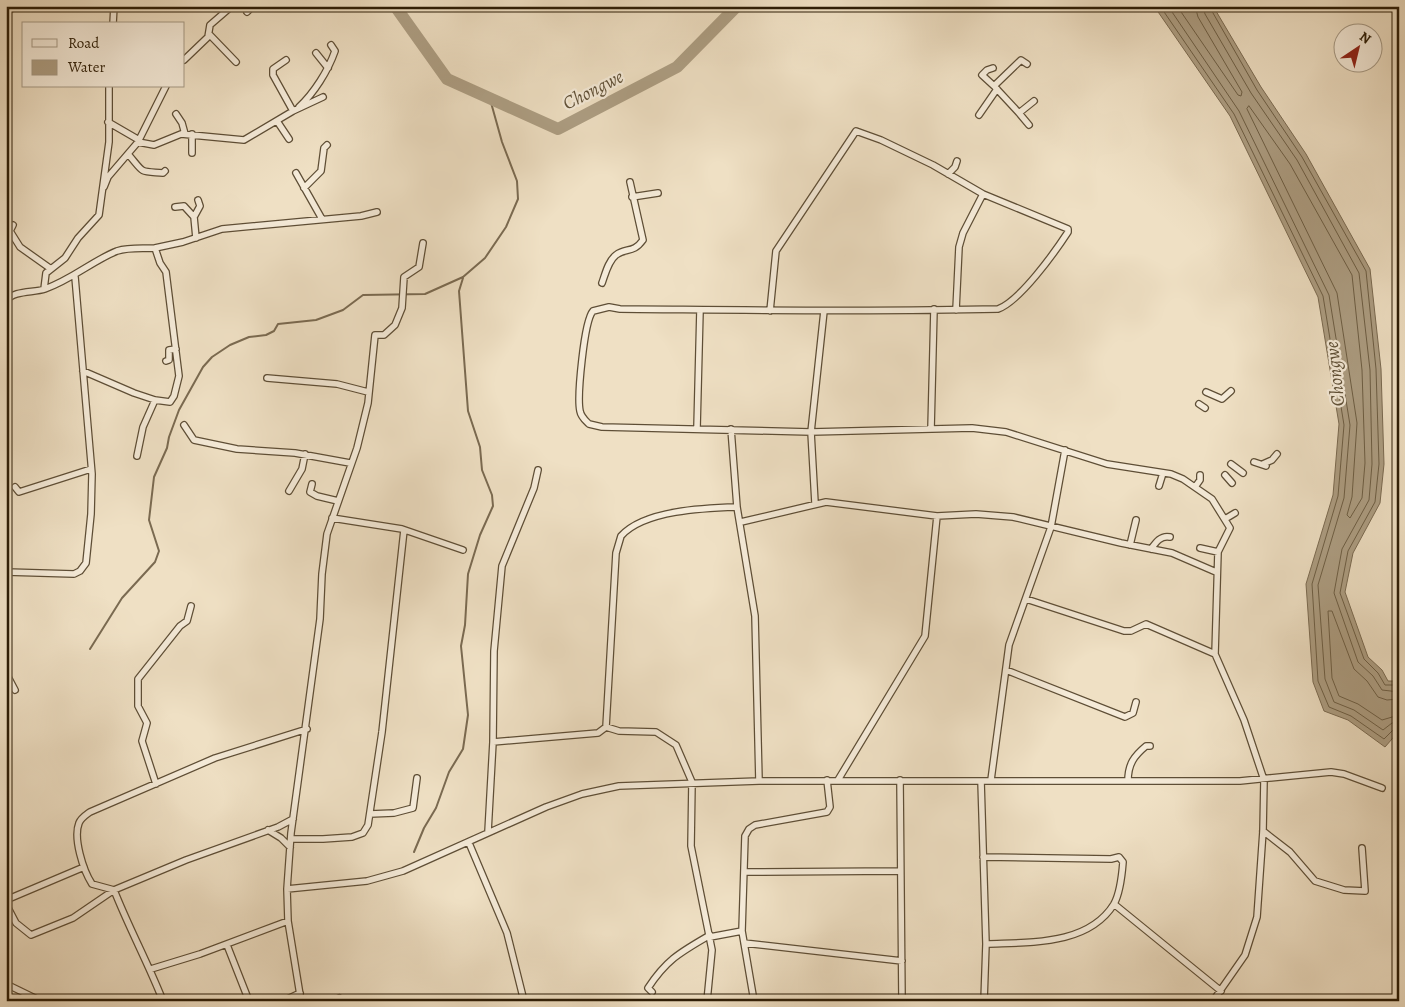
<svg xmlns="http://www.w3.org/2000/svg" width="1405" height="1007" font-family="Alegreya,serif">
  <rect width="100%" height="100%" fill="#efe0c4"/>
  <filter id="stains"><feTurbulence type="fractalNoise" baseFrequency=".004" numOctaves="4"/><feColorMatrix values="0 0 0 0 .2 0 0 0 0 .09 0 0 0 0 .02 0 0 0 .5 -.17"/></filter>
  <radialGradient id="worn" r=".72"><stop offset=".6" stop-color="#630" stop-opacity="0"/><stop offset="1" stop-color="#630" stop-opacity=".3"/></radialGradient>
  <path fill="#ad9e83" stroke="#7a6a51" d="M1154,6H1213L1261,87L1306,154L1370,269L1381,369L1384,464L1380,503L1353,553L1345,592L1368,657L1382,670L1388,681H1399V731L1385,747L1348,720L1324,711L1313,682L1306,584L1333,495L1339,424L1318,297L1230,116Z"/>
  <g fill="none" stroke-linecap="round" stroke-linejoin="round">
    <path stroke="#6d5e44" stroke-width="1" d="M1160,6L1234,114L1323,296L1344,425L1338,496L1312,584L1318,681L1329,707L1351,716L1384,739L1394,729L1399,728
      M1168,6L1239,111L1329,295L1350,425L1344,498L1318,585L1325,679L1334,702L1354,710L1383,730L1392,723L1399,722
      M1177,6L1238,95L1241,96L1242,92L1198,17L1195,6
      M1203,6L1205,14L1251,93L1297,160L1359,273L1370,370L1372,464L1369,500L1342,549L1334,593L1358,662L1373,676L1382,690L1399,692
      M1209,6L1257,90L1302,157L1366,271L1376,369L1379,464L1375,502L1348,551L1340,593L1364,659L1378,673L1385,685H1399
      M1249,106L1290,164L1352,275L1362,370L1365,463L1362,498L1350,518L1347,515L1352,497L1357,423L1337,293L1247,109Z
      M1399,699L1387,700L1378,697L1367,681L1354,669L1332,611H1328L1332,678L1339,696L1358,704L1382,720L1399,715"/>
    <path stroke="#7a6a51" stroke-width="2" d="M6,16L22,6
      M90,649L122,598L155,562L159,551L149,520L154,477L167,448L169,437L179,410L203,367L212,357L230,345L249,337L266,335L274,331L278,324L316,320L343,310L363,295L425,294L463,277L485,258L506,227L518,199L517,181L502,142L490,99
      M414,852L424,828L436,808L449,772L463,749L468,715L461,646L465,625L468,574L480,535L493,506L492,495L482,470L480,447L468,411L459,291L463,278"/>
    <path stroke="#ad9e83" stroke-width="12" d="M395,6L447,79L558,129L677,67L737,6"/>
    <defs>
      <path id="street" d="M245,6L249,10L247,12
        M113,24L114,6
        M209,34L236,62
        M316,53L328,68
        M184,60L208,37L210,25L232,6
        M286,60L273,69V75L293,111
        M993,68L987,70L982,75L994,86
        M299,107C314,93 328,71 335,51L331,45
        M1019,113L994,86L1021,60L1027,64
        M176,114L182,123L185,134
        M979,115L997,89
        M277,121L289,139
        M108,122L139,140
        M1029,125L1019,113L1034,101
        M192,134V153
        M138,142L166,86
        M128,154C145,174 138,171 163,173L165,171
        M296,173L322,219
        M948,174L955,167L957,161
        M104,187L108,177L138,142L154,145L181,134L244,140L293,111L323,97
        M304,188L321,171L324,148L327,145
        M632,197L658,193
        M175,207L184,206L194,217L196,238
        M194,217L200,206L198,200
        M13,225L10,231L20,247L51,269
        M155,248L183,242L222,229L361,216L377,212
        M602,283C605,275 608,261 616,255C626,247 633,254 643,240L630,182
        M44,289L46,273L65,258L78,238L99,215L109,142V86
        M6,301C14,290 33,293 45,289C73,279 92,261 117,251C130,247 143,249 155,248L160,263L166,272L179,376L174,396L170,402L155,400L134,393L83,371
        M956,310L959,247L963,233L983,194
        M770,311L776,251L856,131L881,140L933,165L983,194L1068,229V232C1055,252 1020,301 998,309C872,312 746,310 620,309L609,307L593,311C584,321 577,397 580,411C581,417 585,420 589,424L602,427L811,432L972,428L1006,432L1107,464L1171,474L1183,479L1212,499L1230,528L1218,552L1215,654L1244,720L1264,780L1263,831L1257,917L1245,955L1213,1001
        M166,361L169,360V350L176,349
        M267,378L337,384L368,392
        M1206,392L1222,399L1231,391
        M1199,404L1205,408
        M184,425L194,440L237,449L295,453L350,463
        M697,428L700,310
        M931,429L934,309
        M137,456L143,427L155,400
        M1254,462L1266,466
        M1231,464L1243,473
        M1263,464L1272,460L1277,454
        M1225,475L1232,483
        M312,484L310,492L317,496L338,501
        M1159,486L1163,473
        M15,487L19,492L91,469
        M1195,487L1200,480V475
        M289,491L302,469L305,454
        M815,503L811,432L824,311
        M737,507L755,616L759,781
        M332,518L402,529L463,550
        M1225,519L1235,513
        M741,522L826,502L937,516L976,514L1013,517L1121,543L1172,553L1216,572
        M1130,545L1136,520
        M1200,548L1218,552
        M1151,549C1156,542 1161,535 1170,537
        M6,572L74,574L80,571L86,563L91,514L92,474L75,277
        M1026,599L1124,631H1131L1146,624L1215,654
        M1006,670L1125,717L1133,713L1136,702
        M6,673L15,690
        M606,727L619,731L656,732L676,745L692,782L691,846L712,950L707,1001
        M493,742L598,733L606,727L616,553L621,536C644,510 705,508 737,507L731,429
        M838,780L925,636L937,516
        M900,780L902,1001
        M991,780L1009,645L1051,527L1065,450
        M981,781L986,944L984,1001
        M1128,781C1128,764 1134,756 1146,746H1150
        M156,784L142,741L147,723L138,706V679L180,626L187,621L191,606
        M370,814L394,813L413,808L417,778
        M268,830L281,838L290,847
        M1263,831L1290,852L1315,881L1344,890L1365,891L1362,848
        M488,832L493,742L494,651L502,566L534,488L538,470
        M291,839H323L352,837L363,833L368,825L382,732L404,530
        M469,843L507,933L524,1001
        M983,857L1111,859L1119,857L1123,862C1122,875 1120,893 1114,904C1088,946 1029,942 986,944
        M745,872L900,871
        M287,889L367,881L403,871L546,807L582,794L619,786L759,781H1240L1331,772L1344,774L1382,788
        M114,890L92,884C83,870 73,838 79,823C81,818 86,815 90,812L215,758L307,729
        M114,890C129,928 148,963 163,1001
        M6,900L84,867
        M6,904L16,923L31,935L73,918L114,890L186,860L278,827L293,819
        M1114,904L1221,991
        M710,937L742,931
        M744,943L902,961
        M227,945L249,1001
        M151,969L200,954L288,921
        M6,984L41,1001
        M652,992L648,988C667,959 681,952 710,935
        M283,1001L300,993
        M301,1001L288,921L287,889L291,833L320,619L322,574L327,534L357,448L368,403L375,335H384L395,325L402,308L404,277L419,267L423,243
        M333,1001L339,998
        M754,1001L742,931L745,836L749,829L755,825L827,812L830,807L827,780"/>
    </defs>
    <use href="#street" stroke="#5e4e36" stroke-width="8"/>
    <use href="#street" stroke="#f5ebd9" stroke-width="5.5"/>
  </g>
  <g text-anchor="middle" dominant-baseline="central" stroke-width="4.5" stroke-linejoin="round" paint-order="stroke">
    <g font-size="19" font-style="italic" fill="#605138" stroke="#f5ebd9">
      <text transform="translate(593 90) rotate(-27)">Chongwe</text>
      <text transform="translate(1335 374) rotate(-96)">Chongwe</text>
    </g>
  </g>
  <rect width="1405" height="1007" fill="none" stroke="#efe0c4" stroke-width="25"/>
  <rect x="8" y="8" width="1390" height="992" fill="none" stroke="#2d1d06" stroke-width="2.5"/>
  <rect x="12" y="12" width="1380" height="982" fill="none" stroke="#2d1d06"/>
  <rect x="22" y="22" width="162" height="65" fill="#f5ebd9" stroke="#a59985"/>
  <rect x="32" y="39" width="25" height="8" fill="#f5ebd9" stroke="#a59985"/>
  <text x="68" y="48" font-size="15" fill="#2d1d06">Road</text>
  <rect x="32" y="60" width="25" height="15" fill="#ad9e83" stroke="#a59985"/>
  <text x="68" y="72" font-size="15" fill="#2d1d06">Water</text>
  <g transform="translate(1358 48) rotate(35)"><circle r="24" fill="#f5ebd9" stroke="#a59985"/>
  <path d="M0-4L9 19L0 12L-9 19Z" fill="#8f2418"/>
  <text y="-8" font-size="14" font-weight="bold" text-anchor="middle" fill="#2d1d06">N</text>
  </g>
  <rect width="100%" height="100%" filter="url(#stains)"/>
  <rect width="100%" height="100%" fill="url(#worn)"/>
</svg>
